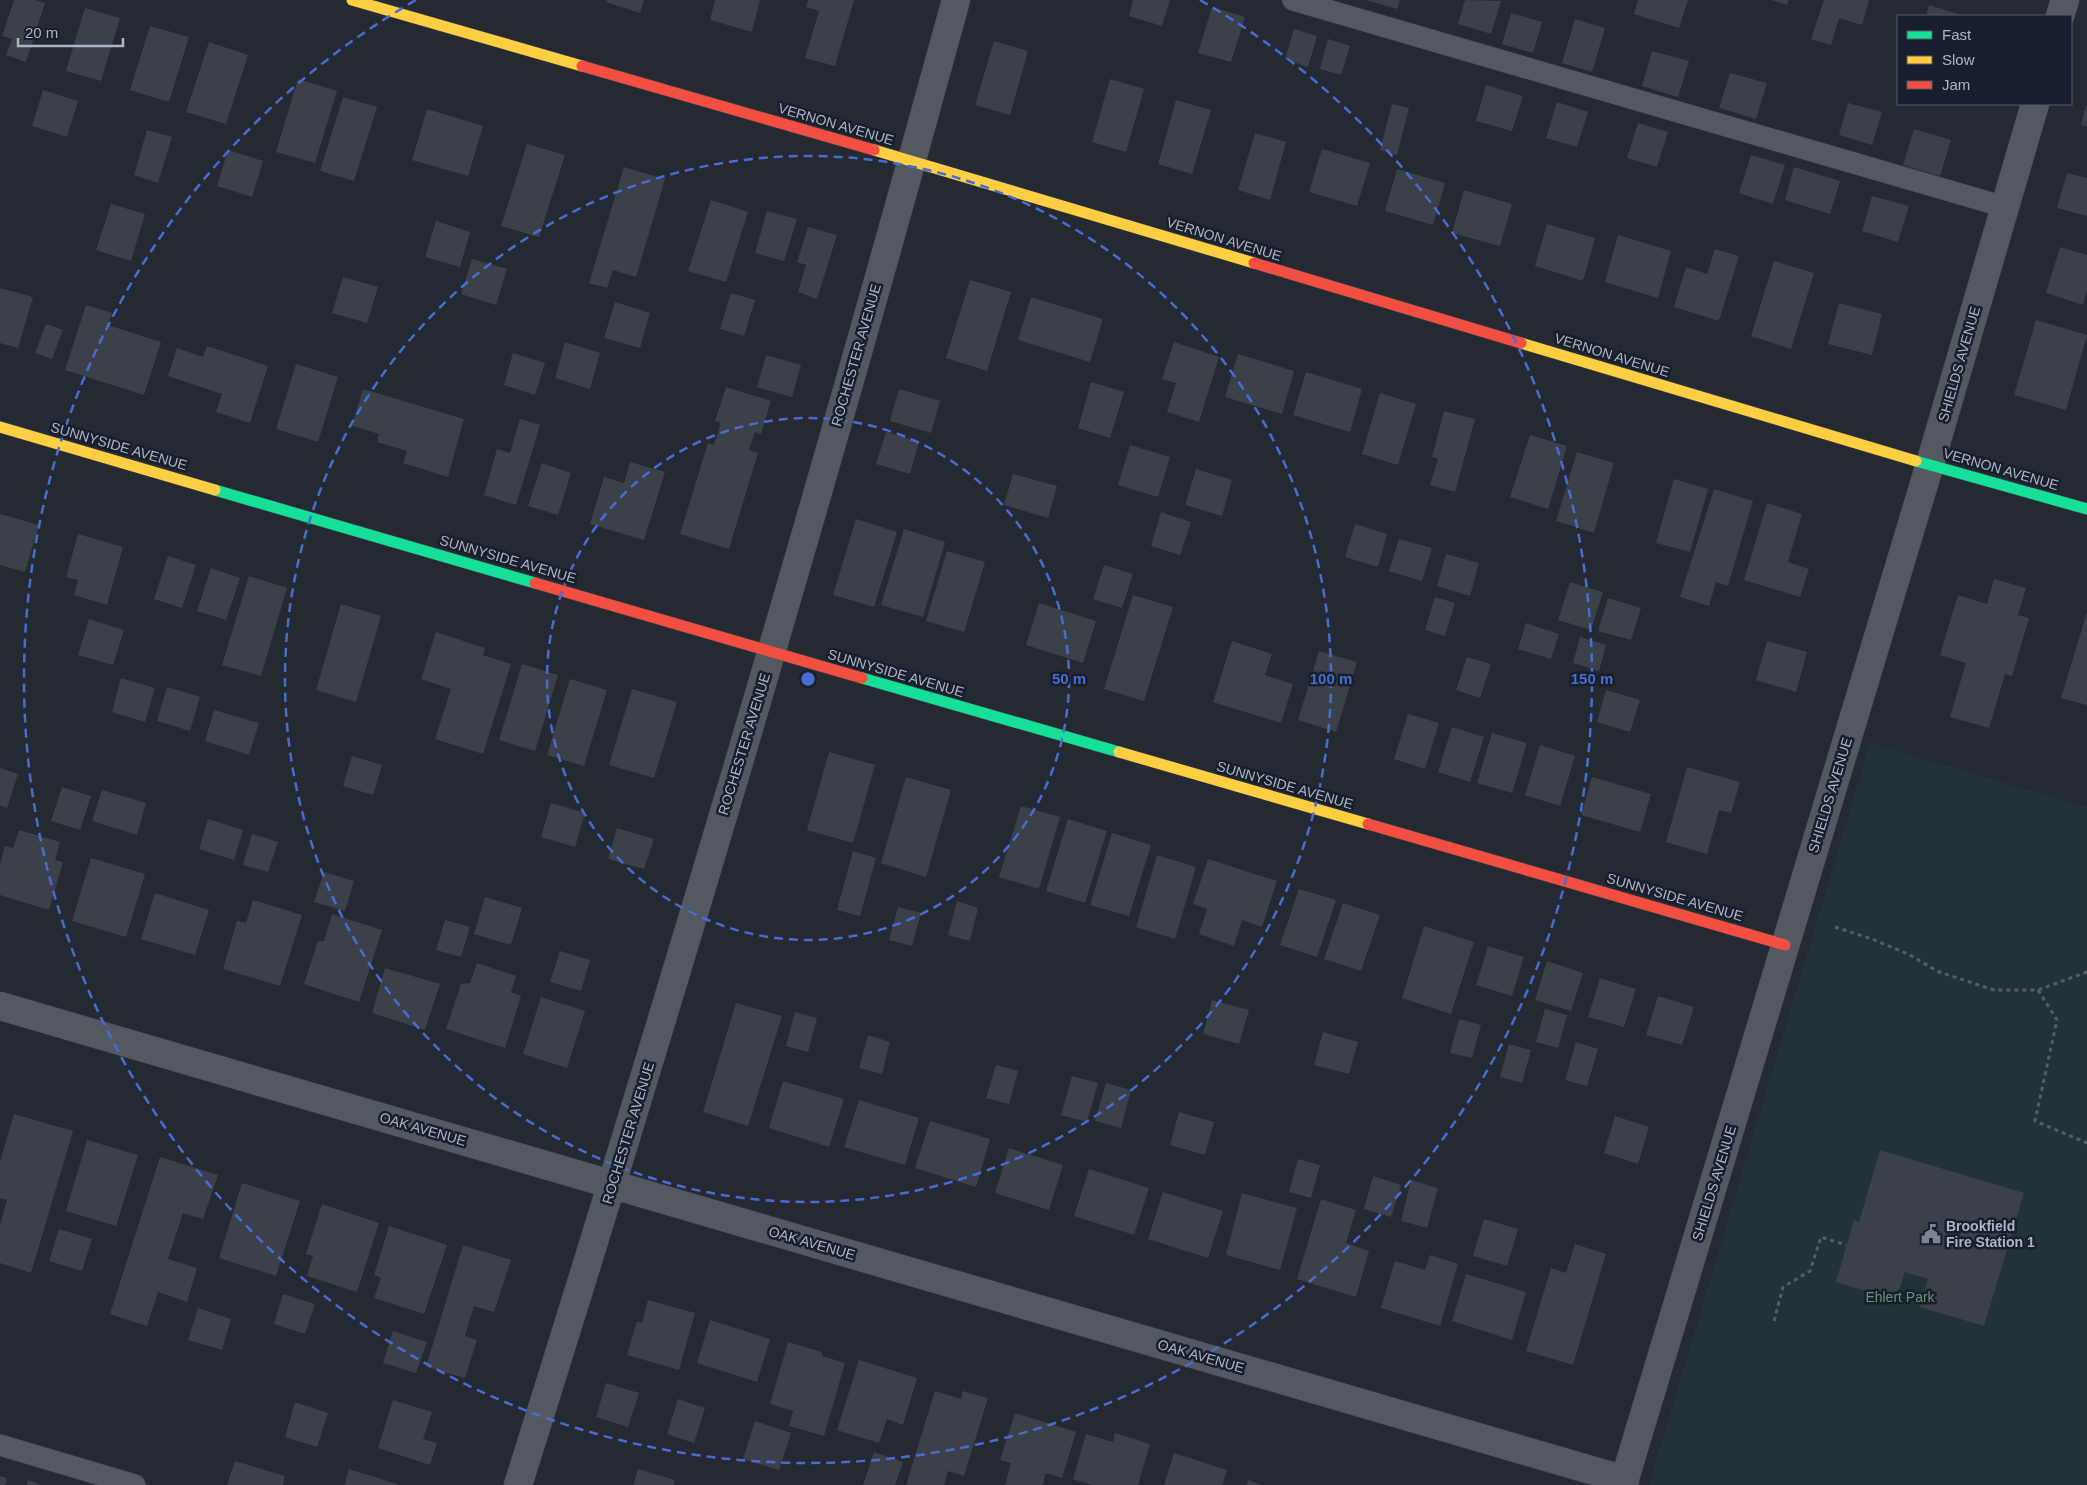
<svg xmlns="http://www.w3.org/2000/svg" width="2087" height="1485" font-family="Helvetica,sans-serif">
  <rect width="100%" height="100%" fill="#252931"/>
  <path fill="#223337" d="M1870,743L2087,807V1485H1649Z"/>
  <path fill="#3c4048" d="M14,0H36L45,3L26,62L6,55L12,39L2,36Z
    M607,0H644L640,13L606,2Z
    M715,0H760L752,32L710,20Z
    M808,0H854L835,66L805,58L819,11L806,7Z
    M1133,0H1170L1162,26L1129,16Z
    M1366,0H1400L1397,9Z
    M1465,0L1501,1L1491,34L1458,24Z
    M1638,0H1688L1679,28L1634,14Z
    M1772,0H1789L1787,5Z
    M1824,0H1869L1862,25L1839,18L1831,45L1811,39Z
    M1929,5L1964,16H1926Z
    M1212,7L1245,17L1231,62L1198,53Z
    M85,8L120,18L101,81L66,71Z
    M1511,13L1542,22L1533,53L1502,44Z
    M1575,19L1605,28L1592,72L1562,63Z
    M150,26L189,37L169,102L130,90Z
    M1294,29L1317,36L1308,67L1285,59Z
    M1328,39L1350,46L1341,75L1320,69Z
    M994,41L1028,51L1010,115L975,105Z
    M209,42L248,55L226,124L186,112Z
    M1652,51L1689,61L1678,97L1642,86Z
    M1730,73L1767,83L1756,119L1719,108Z
    M298,79L337,91L315,163L276,152Z
    M1110,79L1144,89L1126,152L1092,142Z
    M1486,85L1523,96L1512,131L1476,121Z
    M43,90L78,101L67,137L32,126Z
    M343,97L377,107L354,181L320,171Z
    M1176,100L1211,110L1192,174L1158,164Z
    M1557,102L1588,112L1577,147L1546,138Z
    M1848,103L1882,112L1872,145L1839,135Z
    M1392,104L1409,108L1397,155L1380,150Z
    M2086,105H2087V127L2081,125Z
    M427,109L483,126L468,176L412,160Z
    M1638,123L1668,132L1657,167L1627,158Z
    M1914,129L1951,140L1940,176L1903,165Z
    M147,130L172,137L158,183L134,175Z
    M1255,133L1286,142L1270,200L1238,190Z
    M527,144L565,155L539,237L501,226Z
    M1322,149L1370,163L1357,206L1309,192Z
    M228,150L263,161L252,197L217,186Z
    M1751,155L1785,165L1773,204L1739,193Z
    M624,167L665,179L636,277L613,270L607,288L589,283Z
    M1794,167L1840,181L1830,214L1785,200Z
    M1397,169L1445,183L1433,225L1385,211Z
    M2067,173L2087,178V216L2057,208Z
    M1464,190L1512,204L1500,246L1452,233Z
    M1872,196L1909,206L1898,242L1862,231Z
    M711,200L748,212L726,282L688,271Z
    M111,204L145,214L131,261L96,250Z
    M767,211L797,219L784,261L755,253Z
    M436,221L470,232L460,267L425,257Z
    M1547,224L1595,238L1583,281L1535,266Z
    M808,227L837,235L817,299L798,292L806,265L797,262Z
    M1618,235L1671,251L1658,298L1605,282Z
    M2060,247L2087,255V291L2083,305L2046,293Z
    M1715,249L1739,256L1719,321L1674,307L1686,267L1707,274Z
    M472,259L507,269L496,305L461,294Z
    M1774,261L1814,273L1791,349L1751,336Z
    M343,277L378,287L367,323L332,313Z
    M970,280L1011,292L987,371L946,358Z
    M0,288L33,297L18,348L0,343Z
    M731,293L755,300L744,336L720,329Z
    M1031,297L1103,319L1090,362L1018,340Z
    M615,302L650,313L640,348L604,338Z
    M1839,303L1882,314L1872,355L1828,344Z
    M86,305L112,313L108,325L161,342L144,395L65,370Z
    M2036,320L2087,335L2066,410L2014,395Z
    M46,324L63,330L52,359L35,353Z
    M565,342L600,353L590,389L555,378Z
    M1174,342L1219,357L1199,422L1167,412L1176,383L1162,379Z
    M207,346L268,366L250,423L216,412L222,394L168,376L177,348L203,357Z
    M513,353L545,363L535,395L504,385Z
    M1238,354L1294,371L1282,414L1225,397Z
    M766,355L801,365L792,397L757,387Z
    M296,364L338,377L318,442L276,429Z
    M1306,372L1362,389L1350,432L1293,415Z
    M1091,382L1124,392L1110,438L1078,428Z
    M726,387L771,401L761,434L755,432L749,450L758,453L729,549L680,534L708,443L714,445L721,423L715,421Z
    M363,389L464,419L448,477L403,463L407,451L377,442L379,434L352,426Z
    M899,389L940,401L931,433L890,421Z
    M1380,393L1416,404L1398,465L1362,454Z
    M1444,411L1475,419L1455,492L1430,485L1438,459L1432,457Z
    M520,419L540,425L516,505L484,495L497,449L510,453Z
    M886,432L919,442L910,474L876,464Z
    M1530,435L1567,446L1548,509L1510,497Z
    M1130,445L1170,457L1158,497L1118,485Z
    M1577,452L1614,463L1594,533L1556,521Z
    M630,462L665,472L644,540L590,524L604,477L624,483Z
    M542,463L571,473L558,515L528,506Z
    M1196,469L1232,480L1222,516L1185,505Z
    M1013,474L1057,486L1048,518L1004,505Z
    M1674,479L1708,489L1690,552L1656,543Z
    M1714,489L1753,501L1728,586L1716,582L1709,606L1680,597Z
    M1767,503L1802,514L1788,562L1809,569L1800,597L1744,580Z
    M1161,512L1191,522L1180,555L1151,546Z
    M0,514L39,525L25,572L0,565Z
    M856,519L897,532L874,607L833,595Z
    M1355,524L1387,534L1378,567L1345,557Z
    M904,529L945,542L923,617L881,605Z
    M78,534L123,547L107,605L74,595L78,580L66,577Z
    M1399,539L1432,548L1422,581L1389,571Z
    M947,551L985,562L964,632L926,621Z
    M1446,554L1479,563L1470,596L1437,586Z
    M168,556L196,565L182,608L154,599Z
    M1104,565L1133,574L1122,608L1093,599Z
    M211,568L240,578L226,620L197,611Z
    M249,576L287,588L261,676L222,665Z
    M1994,579L2026,588L2018,615L2029,618L2012,676L2005,674L1989,728L1950,717L1966,663L1940,655L1958,595L1987,604Z
    M1570,582L1603,592L1591,630L1558,620Z
    M1133,595L1173,607L1144,701L1104,689Z
    M1435,597L1455,603L1445,636L1425,630Z
    M1608,598L1641,608L1631,640L1598,631Z
    M1039,603L1096,621L1083,663L1026,645Z
    M341,604L381,616L356,702L316,690Z
    M2087,612V705L2061,698Z
    M89,619L124,630L113,665L78,655Z
    M1526,623L1559,634L1551,659L1518,649Z
    M436,632L485,648L483,655L511,664L483,754L435,739L451,689L421,679Z
    M1580,637L1606,645L1599,671L1573,663Z
    M1232,641L1272,654L1265,675L1293,684L1281,723L1213,702Z
    M1767,641L1807,652L1796,692L1756,680Z
    M1319,651L1357,662L1336,732L1298,720Z
    M1467,657L1491,664L1480,698L1456,690Z
    M522,664L558,675L535,751L499,740Z
    M121,678L155,688L145,722L112,712Z
    M570,679L607,690L584,766L547,755Z
    M167,687L200,697L190,731L157,721Z
    M632,689L677,702L654,778L609,765Z
    M1606,690L1640,700L1630,732L1597,722Z
    M214,710L259,723L249,755L205,741Z
    M1408,714L1439,723L1425,769L1394,759Z
    M1452,727L1484,737L1470,782L1438,772Z
    M1492,733L1527,743L1512,793L1477,783Z
    M1540,745L1575,756L1560,806L1525,795Z
    M829,752L875,765L853,843L807,830Z
    M352,756L382,765L373,795L343,786Z
    M1687,767L1740,782L1731,813L1719,810L1707,854L1666,842Z
    M0,768L18,774L7,808L0,805Z
    M906,777L951,790L926,877L881,863Z
    M1592,777L1651,794L1640,832L1581,815Z
    M62,787L91,796L80,830L51,821Z
    M102,790L146,803L137,835L92,821Z
    M551,803L585,813L575,847L541,837Z
    M1021,806L1060,817L1039,889L999,877Z
    M208,819L243,830L234,860L199,849Z
    M1068,819L1107,831L1085,903L1046,891Z
    M617,828L654,839L644,869L608,859Z
    M19,830L60,842L55,860L63,862L49,910L0,895V864L5,846L13,848Z
    M1112,833L1151,845L1129,916L1090,905Z
    M252,834L278,842L268,872L243,865Z
    M853,851L876,858L860,916L837,910Z
    M1157,855L1196,867L1175,939L1136,927Z
    M91,858L145,874L126,937L72,921Z
    M1208,859L1277,881L1262,927L1242,920L1234,946L1199,934L1207,909L1193,904Z
    M324,872L354,881L345,911L314,902Z
    M1299,889L1336,900L1317,957L1280,945Z
    M155,893L209,910L195,955L141,939Z
    M485,897L522,908L511,945L474,934Z
    M253,900L302,915L280,986L223,969L237,921L246,923Z
    M957,901L978,908L970,941L948,935Z
    M1343,903L1380,915L1361,971L1324,959Z
    M898,907L921,913L912,946L889,940Z
    M332,914L382,930L359,1002L304,984L318,941H324Z
    M445,920L470,927L461,957L436,950Z
    M1424,926L1474,942L1451,1014L1402,998Z
    M1488,946L1524,957L1512,996L1476,985Z
    M560,951L590,960L581,991L550,982Z
    M1547,961L1583,973L1571,1011L1535,1000Z
    M477,963L516,976L511,992L521,996L505,1048L446,1029L461,984L470,983Z
    M385,968L440,984L425,1030L372,1013Z
    M1600,978L1636,989L1624,1027L1588,1017Z
    M1658,996L1694,1007L1682,1045L1646,1035Z
    M541,997L585,1011L567,1068L523,1054Z
    M1212,1000L1249,1010L1239,1044L1203,1034Z
    M736,1003L782,1016L748,1126L703,1112Z
    M1545,1009L1567,1015L1558,1048L1536,1042Z
    M795,1012L817,1018L808,1052L786,1046Z
    M1459,1019L1481,1025L1472,1058L1450,1053Z
    M1323,1032L1358,1042L1349,1074L1314,1065Z
    M868,1035L890,1042L882,1074L859,1068Z
    M1576,1042L1598,1049L1587,1086L1565,1080Z
    M1509,1044L1531,1050L1522,1083L1500,1077Z
    M996,1065L1018,1071L1009,1104L986,1098Z
    M1072,1076L1098,1083L1087,1122L1061,1115Z
    M783,1081L844,1099L829,1147L769,1128Z
    M1106,1083L1131,1090L1121,1128L1095,1121Z
    M859,1100L919,1118L905,1165L844,1147Z
    M1179,1112L1214,1122L1205,1155L1170,1145Z
    M14,1114L73,1131L31,1273L0,1263V1225L7,1200L0,1198V1162Z
    M1615,1116L1649,1127L1638,1164L1604,1153Z
    M930,1121L990,1139L976,1187L915,1168Z
    M87,1140L138,1155L116,1226L66,1211Z
    M1009,1148L1063,1165L1049,1210L995,1193Z
    M1880,1150L2024,1193L1984,1326L1920,1307L1928,1279L1905,1272L1896,1300L1836,1282L1854,1220L1859,1222Z
    M160,1157L218,1175L203,1219L183,1213L168,1259L197,1268L187,1302L158,1292L147,1326L110,1314Z
    M1298,1159L1320,1165L1311,1198L1289,1192Z
    M1089,1169L1149,1188L1134,1235L1074,1216Z
    M1373,1176L1401,1185L1391,1217L1364,1209Z
    M1411,1180L1438,1188L1427,1228L1401,1221Z
    M242,1183L300,1201L276,1276L219,1258Z
    M1163,1192L1223,1211L1208,1258L1148,1239Z
    M1242,1193L1297,1208L1280,1270L1226,1255Z
    M1321,1199L1356,1210L1346,1243L1369,1251L1356,1297L1297,1279Z
    M322,1204L379,1223L357,1292L307,1276L313,1256L306,1254Z
    M1484,1219L1518,1229L1507,1266L1473,1256Z
    M389,1226L447,1245L424,1314L374,1298L381,1278L374,1275Z
    M59,1229L92,1239L82,1271L49,1261Z
    M1575,1244L1606,1254L1573,1365L1526,1351L1551,1268L1566,1273Z
    M463,1245L511,1260L494,1312L474,1306L465,1336L477,1340L465,1378L426,1367Z
    M1430,1255L1458,1264L1440,1326L1381,1308L1395,1261L1425,1270Z
    M1466,1274L1526,1292L1512,1340L1452,1321Z
    M283,1294L315,1304L305,1334L274,1324Z
    M648,1300L695,1313L679,1370L627,1355L637,1321L642,1323Z
    M198,1308L231,1319L222,1350L188,1340Z
    M710,1320L770,1339L757,1382L697,1363Z
    M393,1331L427,1342L416,1373L383,1363Z
    M788,1342L822,1352V1356L845,1363L824,1436L789,1426L793,1411L770,1404Z
    M859,1360L917,1378L903,1425L887,1419L879,1443L837,1430Z
    M606,1383L639,1393L628,1427L596,1417Z
    M935,1391L961,1399L963,1391L988,1398L964,1476L948,1471L944,1485H906Z
    M678,1399L705,1408L694,1443L667,1434Z
    M393,1400L432,1412L423,1439L437,1443L430,1465L378,1448Z
    M295,1402L328,1413L317,1447L285,1437Z
    M1015,1413L1076,1432L1062,1478L1046,1473L1042,1485H1005L1011,1463L1000,1460Z
    M755,1421L791,1433L779,1470L743,1459Z
    M1115,1433L1150,1444L1138,1485H1092L1073,1479L1086,1434L1113,1442Z
    M874,1452L903,1462L895,1485H863Z
    M1174,1453L1227,1470L1222,1485H1164Z
    M235,1461L285,1476L283,1485H227Z
    M349,1469L400,1485H344Z
    M638,1469L675,1480L674,1485H633Z
    M0,1476L7,1478L5,1485H0Z
    M28,1480L41,1485H27Z
    M1248,1480L1262,1485H1246Z"/>
  <g fill="none" stroke-linecap="round" stroke-linejoin="round">
    <defs>
      <path id="lane" d="M1293,0L2005,207
        M0,1445L135,1485"/>
      <path id="street" d="M2060,16L2065,0
        M0,1006L1625,1480
        M518,1485C673,993 820,498 956,0
        M1623,1485L1930,464L2035,104"/>
      <path id="fast" d="M1916,461L2087,509
        M215,490L535,583
        M862,678L1119,752"/>
      <path id="slow" d="M352,0L582,66
        M874,150L1254,263
        M1521,343L1916,461
        M0,427L215,490
        M1119,752L1368,824"/>
      <path id="jam" d="M582,66L874,150
        M1254,263L1521,343
        M535,583L862,678
        M1368,824L1785,945"/>
    </defs>
    <use href="#lane" stroke="#42454c" stroke-width="22"/>
    <use href="#street" stroke="#42454c" stroke-width="29"/>
    <use href="#fast" stroke="#42454c" stroke-width="12"/>
    <use href="#slow" stroke="#42454c" stroke-width="12"/>
    <use href="#jam" stroke="#42454c" stroke-width="12"/>
    <path stroke="#585c63" stroke-width="3" stroke-dasharray="4 4" stroke-linecap="butt" d="M1835,927L1872,939L1908,954L1939,972L1994,990H2038L2087,972
      M2038,990L2057,1020L2035,1121L2087,1143
      M1774,1321L1783,1287L1810,1271L1821,1237L1846,1245"/>
    <use href="#lane" stroke="#545860" stroke-width="21"/>
    <use href="#street" stroke="#545860" stroke-width="28"/>
    <use href="#fast" stroke="#16e098" stroke-width="11"/>
    <use href="#slow" stroke="#ffcf43" stroke-width="11"/>
    <use href="#jam" stroke="#f24e42" stroke-width="11"/>
  </g>
  <g fill="none" stroke="#486dd2" stroke-width="2.5" stroke-dasharray="9 6">
    <circle cx="808" cy="679" r="261"/>
    <circle cx="808" cy="679" r="523"/>
    <path d="M1200 0A784 784 0 1 1 416 0"/>
  </g>
  <defs>
    <symbol id="civic-bare" viewBox="-9 -9 18 18"><path d="M-.6-6.5H3V-4.5H.6V-3L4-1V1h2V6H-6V1h2V-1L-.6-3ZM-1.2 2.5V6h2.4V2.5Z" fill="#7d8391" stroke="#181f2c" stroke-width="2.5" paint-order="stroke"/></symbol>
  </defs>
  <g fill-rule="evenodd">
    <use href="#civic-bare" x="1917" y="1220" width="28" height="28"/>
  </g>
  <g text-anchor="middle" dominant-baseline="central" stroke-width="5" stroke-linejoin="round" paint-order="stroke">
    <g font-size="14" fill="#adb4c4" stroke="#181f2c">
      <text transform="translate(836 124) rotate(16)">VERNON AVENUE</text>
      <text transform="translate(1224 239) rotate(17)">VERNON AVENUE</text>
      <text transform="translate(856 355) rotate(-74)">ROCHESTER AVENUE</text>
      <text transform="translate(1612 355) rotate(17)">VERNON AVENUE</text>
      <text transform="translate(1959 364) rotate(-74)">SHIELDS AVENUE</text>
      <text transform="translate(119 446) rotate(16)">SUNNYSIDE AVENUE</text>
      <text transform="translate(2001 469) rotate(16)">VERNON AVENUE</text>
      <text transform="translate(508 559) rotate(16)">SUNNYSIDE AVENUE</text>
      <text transform="translate(896 673) rotate(16)">SUNNYSIDE AVENUE</text>
      <text transform="translate(744 744) rotate(-73)">ROCHESTER AVENUE</text>
      <text transform="translate(1285 785) rotate(16)">SUNNYSIDE AVENUE</text>
      <text transform="translate(1830 795) rotate(-73)">SHIELDS AVENUE</text>
      <text transform="translate(1675 897) rotate(16)">SUNNYSIDE AVENUE</text>
      <text transform="translate(423 1129) rotate(16)">OAK AVENUE</text>
      <text transform="translate(628 1133) rotate(-73)">ROCHESTER AVENUE</text>
      <text transform="translate(1714 1183) rotate(-73)">SHIELDS AVENUE</text>
      <text transform="translate(812 1243) rotate(16)">OAK AVENUE</text>
      <text transform="translate(1201 1356) rotate(16)">OAK AVENUE</text>
    </g>
    <g font-size="14" font-weight="bold" fill="#adb4c4" stroke="#181f2c" text-anchor="start">
      <text x="1946" y="1226">Brookfield<tspan x="1946" dy="16">Fire Station 1</tspan></text>
    </g>
    <g font-size="14" fill="#659473" stroke="#181f2c">
      <text x="1900" y="1297">Ehlert Park</text>
    </g>
  </g>
  <circle cx="808" cy="679" r="8" fill="#486dd2" stroke="#181f2c" stroke-width="2.5"/>
  <g font-size="15" text-anchor="middle" font-weight="bold" fill="#486dd2" stroke="#181f2c" stroke-width="5" stroke-linejoin="round" paint-order="stroke">
    <text x="1069" y="684">50 m</text>
    <text x="1331" y="684">100 m</text>
    <text x="1592" y="684">150 m</text>
  </g>
  <rect x="1897" y="15" width="175" height="90" fill="#181f2c" stroke="#545b69"/>
  <rect x="1907" y="31" width="25" height="8" fill="#16e098" stroke="#545b69"/>
  <text x="1942" y="40" font-size="15" fill="#adb4c4">Fast</text>
  <rect x="1907" y="56" width="25" height="8" fill="#ffcf43" stroke="#545b69"/>
  <text x="1942" y="65" font-size="15" fill="#adb4c4">Slow</text>
  <rect x="1907" y="81" width="25" height="8" fill="#f24e42" stroke="#545b69"/>
  <text x="1942" y="90" font-size="15" fill="#adb4c4">Jam</text>
  <path d="M18 38v8h105v-8" fill="none" stroke="#adb4c4" stroke-width="2.5"/>
  <text x="25" y="38" font-size="15" fill="#adb4c4" stroke="#181f2c" stroke-width="4" paint-order="stroke">20 m</text>
</svg>
